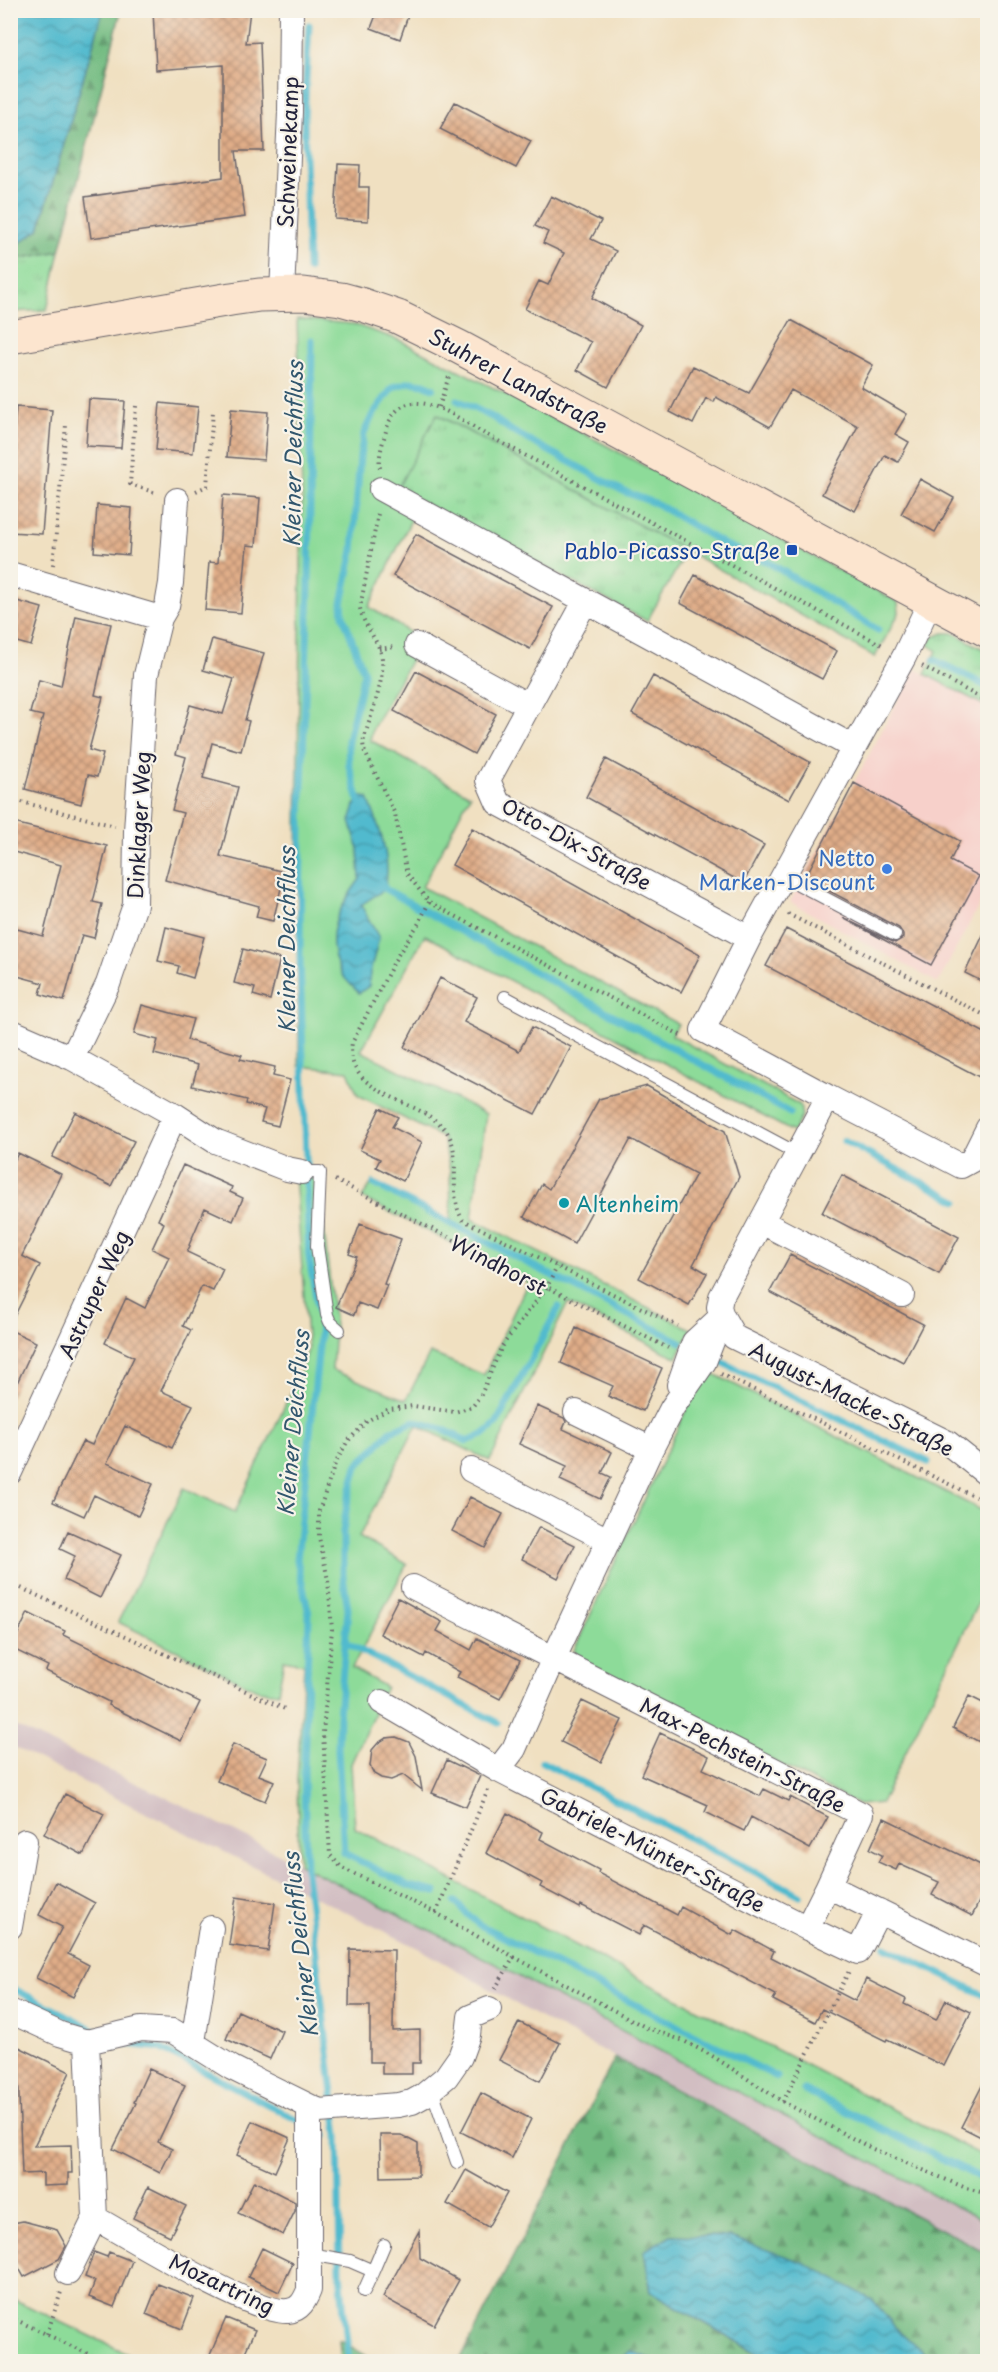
<svg xmlns="http://www.w3.org/2000/svg" width="998" height="2372" font-family="'Playpen Sans',sans-serif">
  <defs>
    <pattern id="grass-tufts" width="24" height="20" patternUnits="userSpaceOnUse" patternTransform="scale(1.5)"><rect width="24" height="20" fill="#8ddb99"/><path d="M3 7l-1-3M5 7V3M7 7l1-3M15 17l-1-3M17 17v-4M19 17l1-3" fill="none" stroke="#79bc85"/></pattern>
    <pattern id="forest-firs" width="22" height="20" patternUnits="userSpaceOnUse" patternTransform="scale(1.5)"><rect width="22" height="20" fill="#72bb81"/><path d="M5 1l3.5 6h-7zM16 11l3.5 6h-7z" fill="#5d986b"/></pattern>
    <pattern id="water-waves" width="16" height="10" patternUnits="userSpaceOnUse" patternTransform="scale(1.5)"><rect width="16" height="10" fill="#51bace"/><path d="M0 5q4-4 8 0t8 0" fill="none" stroke="#4397a8"/></pattern>
    <pattern id="building-cross-hatch" width="8" height="8" patternUnits="userSpaceOnUse" patternTransform="scale(1.5)"><rect width="8" height="8" fill="#e0ad88"/><path d="M0 0l8 8M0 8l8-8" fill="none" stroke="#b58c70"/></pattern>
  </defs>
  <rect width="100%" height="100%" fill="#f7f3e8"/>
  <filter id="ink" filterUnits="userSpaceOnUse"><feTurbulence type="fractalNoise" baseFrequency=".0167" numOctaves="2"/><feDisplacementMap in="SourceGraphic" scale="12" xChannelSelector="R" yChannelSelector="G"/><feConvolveMatrix kernelMatrix="1 2 1 2 8 2 1 2 1" color-interpolation-filters="sRGB"/></filter>
  <filter id="wash" filterUnits="userSpaceOnUse"><feTurbulence type="fractalNoise" baseFrequency=".008" numOctaves="4" result="noise"/><feDisplacementMap in="SourceGraphic" scale="24" xChannelSelector="R" yChannelSelector="G"/><feGaussianBlur stdDeviation="1.35" result="paint"/><feColorMatrix in="noise" values="0 0 0 0 0 0 0 0 0 0 0 0 0 0 0 0 0 1.4 0 .05"/><feComposite in="paint" operator="in"/></filter>
  <g filter="url(#wash)">
    <rect width="100%" height="100%" fill="#f0e0c1"/>
    <path fill="#f7d0ca" d="M915,669L987,707V893L986,892L938,983L790,902Z"/>
    <path fill="#d2bec2" d="M10,1724L178,1803L461,1946L987,2223V2253L537,2016L422,1950L11,1746Z"/>
    <path fill="url(#grass-tufts)" stroke="#587e6a" stroke-width="1.5" d="M60,251L47,310L11,312V260Z
      M436,414L687,551L647,621L397,489Z
      M943,633H954L987,651V707L925,674L937,651L928,645L933,637Z"/>
    <path fill="url(#forest-firs)" stroke="#4a6e5e" stroke-width="1.5" d="M103,11H121L60,251L11,260V249L39,229Z
      M615,2058L987,2253V2361H933L895,2327L873,2300L730,2237L671,2235L644,2251L651,2292L770,2361H656L630,2351L620,2361L459,2362Z
      M339,2340H340L375,2361H341Z"/>
    <path fill="#8ddb99" stroke="#587e6a" stroke-width="1.5" d="M297,319L353,324L399,340L600,442L898,602L899,613L875,657L687,551L437,414L391,501L413,516L369,607L422,640L373,728L370,740L470,795L422,887L678,1024L672,1035L800,1105L802,1116L793,1132L425,935L361,1051L486,1114L472,1219L691,1329L677,1358L568,1303L490,1461L417,1425L359,1537L407,1564L352,1668L386,1687L351,1764L355,1828L651,1985L987,2158V2223L461,1946L299,1864L297,1780L304,1664L284,1660L278,1693L257,1690L118,1622L184,1488L235,1512L300,1373L308,1350L295,1176L318,1178L335,1327L332,1370L406,1400L430,1353L484,1375L528,1282L362,1198L373,1181L451,1221L450,1171L443,1138L358,1095L348,1071L299,1066L297,821L302,496Z
      M708,1371L987,1513V1584L881,1803L859,1805L579,1661L574,1650L695,1391Z
      M10,2298H11L143,2361H11Z"/>
    <path fill="url(#water-waves)" stroke="#3a6e84" stroke-width="1.5" d="M11,10L103,11L39,229L11,249Z
      M358,796L368,798C379,826 392,859 385,889L361,905L379,938L370,972L369,986L359,993C353,987 344,979 340,971C323,935 338,909 360,879L358,847L350,821Z
      M671,2235L730,2237L805,2263L873,2300L895,2327L933,2361H771L651,2292L644,2251Z
      M630,2351L656,2361H620Z"/>
    <g fill="none" stroke-linecap="round" stroke-linejoin="round">
      <path stroke="#51bace" stroke-width="7" d="M308,269L304,118L309,25
        M312,340L309,588L301,813L300,958L309,1258L321,1326L297,1560L309,1614L304,1768L306,1872L338,2135L340,2272L349,2362
        M457,400L492,417L512,431L625,492L657,504L725,545L768,562L878,630
        M934,660L988,687
        M360,805L349,765L348,740L364,673L343,615L342,603L353,550L360,456L364,433L373,414L393,387L410,382L424,384L433,388
        M381,882L385,889L790,1113
        M844,1141L957,1201
        M374,1184L681,1342
        M713,1358L928,1462
        M345,1642L498,1723
        M542,1762L800,1895
        M436,1892L409,1886L344,1853L338,1750L339,1716L348,1609L343,1576V1532L347,1504L357,1466L391,1431L415,1421L442,1429L467,1441L483,1435L496,1424L559,1307
        M455,1902L478,1924L777,2077
        M885,1947L988,1997
        M10,1987L99,2032
        M120,2041L127,2044L160,2048L303,2123
        M804,2090L985,2180
        M313,2128L326,2135"/>
    </g>
    <g id="blocks">
      <path fill="url(#building-cross-hatch)" d="M153,10H250L246,43L260,42L264,151H236L245,217L91,238L85,197L223,177V65L156,70Z
        M378,10H410L400,39L371,28Z
        M455,102L531,141L516,168L440,129Z
        M338,164L360,165L359,187H369L368,221L335,219Z
        M551,196L601,221L591,239L616,251L592,298L641,325L608,387L577,370L591,342L525,309L539,281L548,285L564,253L543,243L548,232L535,226Z
        M791,320L873,365L861,387L907,414L895,434L909,442L898,462L885,455L855,511L822,494L858,426L791,390L770,427L716,397L714,402L706,398L693,424L670,412L693,366L749,393Z
        M89,399L125,401L121,448L86,446Z
        M160,403L198,407L193,453L156,450Z
        M16,407L52,410L42,534L10,532V475Z
        M231,409L268,412L264,460L227,457Z
        M920,479L954,498L935,532L901,514Z
        M223,495L260,498L256,546L247,545L241,613L205,610L209,562L218,563Z
        M97,505L132,508L129,555L94,552Z
        M416,534L553,607L530,649L393,576Z
        M695,575L837,651L822,679L680,603Z
        M10,599L42,608L31,646L10,640Z
        M76,616L111,624L95,695L103,697L89,750L103,754L97,777L88,775L81,804L25,789L43,716L30,713L39,680L61,686Z
        M212,639L264,653L245,720L249,721L241,751L212,743L203,778L238,787L220,856L285,872L273,921L256,917L259,906L165,880L183,813L172,810L186,757L176,754L190,705L223,714L234,679L203,670Z
        M416,671L496,714L474,754L394,711Z
        M653,676L810,762L789,800L632,714Z
        M606,759L764,845L743,883L586,797Z
        M854,783L960,841L950,861L979,876L931,965L843,918L895,943L903,938V934L899,928L805,878Z
        M10,822L107,846L93,902L102,904L94,938L82,935L64,1001L40,994L43,983L10,974V927L43,936L61,865L10,851Z
        M472,828L700,955L681,992L452,865Z
        M166,927L204,937L193,978L177,973L179,966L158,961Z
        M987,927V984L965,973Z
        M786,929L987,1034V1081L766,966Z
        M243,949L280,959L270,1000L253,995L255,988L234,983Z
        M440,978L477,997L464,1022L519,1051L532,1027L571,1047L535,1114L404,1047Z
        M142,1005L193,1019L187,1040L242,1055L240,1059L275,1067L273,1076L290,1080L278,1126L261,1122L265,1109L246,1104L247,1100L192,1086L198,1065L154,1054L158,1040L134,1034Z
        M647,1086L725,1131L739,1177L693,1265L707,1273L689,1305L639,1278L696,1174L631,1139L574,1244L524,1217L542,1184L549,1189L599,1099Z
        M380,1108L398,1117L392,1127L422,1142L403,1181L376,1167L380,1159L360,1150Z
        M75,1112L134,1141L111,1186L52,1157Z
        M18,1153L61,1174L22,1256L40,1265L10,1325V1170Z
        M183,1165L232,1187L230,1192L243,1198L233,1221L205,1208L189,1245L190,1246L187,1252L223,1269L213,1291L202,1286L183,1326L191,1330L161,1391L193,1405L172,1448L125,1426L107,1463L153,1484L138,1516L94,1495L84,1516L53,1502L83,1441L92,1445L134,1357L105,1343L126,1298L145,1308L169,1257L152,1249L164,1223L158,1220Z
        M842,1175L959,1237L939,1274L822,1213Z
        M360,1224L401,1239L384,1284L387,1285L377,1310L358,1303L354,1315L336,1307L357,1257L349,1254Z
        M790,1255L923,1324L903,1362L770,1292Z
        M576,1328L662,1368L643,1411L608,1396L613,1386L561,1363Z
        M10,1330L36,1342L10,1398Z
        M537,1406L564,1418L566,1422L563,1429L612,1452L602,1473L611,1477L600,1499L560,1480L567,1466L519,1444Z
        M470,1497L503,1514L485,1548L452,1531Z
        M539,1527L575,1545L558,1578L522,1559Z
        M68,1531L121,1555L100,1598L64,1580L75,1556L60,1549Z
        M398,1598L442,1622L437,1631L471,1650L477,1638L520,1660L500,1699L457,1677L460,1672L426,1653L424,1657L380,1634Z
        M28,1613L65,1631L63,1635L200,1702L181,1741L108,1705L109,1702L46,1671L48,1666L11,1648Z
        M969,1696L987,1705V1746L953,1728Z
        M582,1701L622,1720L601,1762L561,1742Z
        M660,1733L709,1756L703,1769L760,1796L764,1789L788,1801L790,1797L828,1817L810,1849L751,1817L744,1831L705,1812L708,1805L641,1775Z
        M396,1737L409,1742L416,1756L422,1790L403,1775L391,1780L381,1778L374,1774L370,1766L372,1750L378,1743L386,1738Z
        M233,1744L267,1758L259,1775L274,1781L265,1801L217,1781Z
        M447,1760L480,1776L466,1807L432,1793Z
        M65,1794L104,1814L83,1855L44,1834Z
        M507,1813L543,1832L540,1839L599,1870L598,1873L677,1915L681,1907L732,1935L735,1930L774,1951L771,1957L855,2001L866,1979L906,1999L904,2004L936,2020L946,2000L971,2012L944,2066L887,2039L886,2041L822,2009L815,2022L773,2000L776,1995L644,1925L639,1935L581,1905L580,1908L540,1887L542,1883L486,1853Z
        M884,1818L987,1868V1885L972,1916L932,1895L939,1882L899,1864L896,1870L878,1862L882,1855L870,1849Z
        M56,1882L95,1903L68,1954L89,1965L73,1997L36,1978L62,1927L39,1915Z
        M236,1897L275,1903L268,1951L229,1945Z
        M350,1949L394,1950L393,2031L420,2030V2063H412V2074H382V2062H370V2006H349Z
        M238,2011L282,2031L270,2059L226,2039Z
        M519,2022L560,2043L540,2081L499,2060Z
        M17,2046L70,2072L34,2146L71,2145L72,2173H68V2185L43,2186V2173L22,2174Z
        M149,2069L185,2085L158,2142L172,2149L160,2173L113,2149L136,2103L134,2102Z
        M987,2076V2140L961,2127Z
        M481,2093L531,2119L512,2158L461,2132Z
        M252,2121L290,2138L275,2172L237,2155Z
        M380,2135H401L418,2144V2176L381,2177Z
        M466,2170L507,2193L488,2227L447,2204Z
        M254,2181L295,2202V2211L283,2235L238,2213Z
        M148,2187L186,2206L170,2236L133,2218Z
        M23,2221L57,2230L66,2246L59,2259L24,2277L10,2252V2229L13,2223Z
        M419,2231L420,2258L459,2280L434,2325L383,2297Z
        M262,2248L293,2263L279,2292L248,2277Z
        M94,2252L107,2257L109,2252L132,2261L114,2307L89,2297L95,2281L85,2277Z
        M158,2284L194,2298L182,2329L146,2314Z
        M226,2318L255,2330L241,2361H225L210,2355Z"/>
    </g>
  </g>
  <g filter="url(#ink)">
    <use href="#blocks" fill-opacity="0" stroke="#6a646a" stroke-width="1.5"/>
    <g fill="none" stroke-linecap="round" stroke-linejoin="round">
      <defs>
        <path id="service" d="M783,876L895,935
          M505,997L798,1154
          M302,1172H320L317,1246L327,1315L330,1322L339,1330
          M432,2090L457,2162
          M310,2254L350,2261L373,2271L384,2245
          M364,2291L373,2271"/>
        <path id="minor" d="M282,294L290,112L291,10
          M381,489L853,747
          M10,574L160,618
          M931,600L904,657L749,938L703,1030L828,1097L721,1297L719,1307L722,1316L734,1337L948,1443L988,1475
          M585,602L488,780L498,803L749,938
          M417,645L529,706
          M10,1031L72,1058L175,1115L215,1141L287,1169L302,1172
          M72,1058L108,984L135,905L136,831L146,675L160,618L167,606L171,583L177,500
          M828,1097L961,1166L972,1160L988,1128
          M762,1222L902,1295
          M679,1385L694,1342L720,1318
          M576,1412L651,1449
          M471,1470L608,1540
          M10,1472L175,1115
          M413,1587L861,1814L828,1886
          M382,1702L498,1770L807,1928L828,1886L988,1965
          M498,1770L514,1749L554,1658L651,1449L672,1408L704,1362L722,1316
          M10,1927L25,1841
          M807,1928L858,1952L879,1911
          M10,2011L60,2034L87,2042L141,2029L173,2031L232,2068L319,2111L398,2105L412,2102L423,2096L446,2077L460,2057L468,2035L470,2017L489,2009
          M87,2042L95,2218C129,2237 256,2315 288,2311C300,2310 305,2300 309,2290V2108
          M193,2042L211,1928
          M68,2273L95,2218"/>
        <path id="secondary" d="M10,337L231,299L259,295L304,294L341,299L363,305L398,317L459,347L988,631"/>
      </defs>
      <use href="#service" stroke="#6a646a" stroke-width="14"/>
      <use href="#minor" stroke="#6a646a" stroke-width="26"/>
      <use href="#secondary" stroke="#6a646a" stroke-width="35"/>
      <path stroke="#6a646a" stroke-width="4" stroke-dasharray="1.5 4.5" stroke-linecap="butt" d="M136,406L130,484L156,493
        M439,407L450,373
        M380,468C378,456 383,442 386,431C402,375 456,417 485,434L884,646
        M196,491L207,486L213,411
        M378,514L360,608C363,624 374,635 380,650C389,675 369,717 363,743L364,750L395,814L407,874L429,902L682,1036
        M53,565L66,425
        M379,649L395,647
        M922,666L988,702
        M10,799L115,826
        M429,902L419,923L396,958L352,1043C343,1093 415,1098 443,1127C466,1151 445,1194 463,1220L678,1326
        M788,914L988,1017
        M335,1180L668,1348
        M721,1374L988,1503
        M10,1583L285,1709
        M436,1913L488,1790
        M514,1957L647,2028L684,2041L714,2057L783,2102L873,2149L966,2188L988,2194
        M495,1989L514,1957L436,1913L342,1868L330,1855L323,1733L332,1629L328,1580L319,1537V1511L335,1464L347,1442L367,1421L389,1409L414,1406L455,1412L472,1407L480,1397L502,1346L547,1287L557,1267
        M783,2102L849,1971
        M10,2317L105,2362
        M47,2334L61,2292"/>
      <use href="#service" stroke="#fff" stroke-width="12"/>
      <use href="#minor" stroke="#fff" stroke-width="24"/>
      <use href="#secondary" stroke="#fce5cf" stroke-width="33"/>
    </g>
  </g>
  <rect fill="#1a4fb4" stroke="#f7f3e8" stroke-width="2" x="786" y="544" width="12" height="12" rx="3"/>
  <circle fill="#3f7fe0" stroke="#f7f3e8" stroke-width="2" cx="887" cy="869" r="6"/>
  <circle fill="#0f9aa8" stroke="#f7f3e8" stroke-width="2" cx="564" cy="1203" r="6"/>
  <g text-anchor="middle" dominant-baseline="central" stroke-width="4.5" stroke-linejoin="round" paint-order="stroke">
    <g font-size="21" fill="#22223b" stroke="#f7f3e8">
      <text transform="translate(287 152) rotate(-88)">Schweinekamp</text>
      <text transform="translate(519 380) rotate(28)">Stuhrer Landstraße</text>
      <text transform="translate(138 825) rotate(-87)">Dinklager Weg</text>
      <text transform="translate(577 843) rotate(29)">Otto-Dix-Straße</text>
      <text transform="translate(499 1264) rotate(27)">Windhorst</text>
      <text transform="translate(93 1294) rotate(-65)">Astruper Weg</text>
      <text transform="translate(852 1398) rotate(27)">August-Macke-Straße</text>
      <text transform="translate(743 1754) rotate(27)">Max-Pechstein-Straße</text>
      <text transform="translate(653 1849) rotate(27)">Gabriele-Münter-Straße</text>
      <text transform="translate(222 2283) rotate(25)">Mozartring</text>
    </g>
    <g font-size="21" fill="#164399" stroke="#f7f3e8" text-anchor="end">
      <text x="780" y="550">Pablo-Picasso-Straße</text>
    </g>
    <g font-size="21" fill="#366cbe" stroke="#f7f3e8" text-anchor="end">
      <text x="875" y="857">Netto<tspan x="875" dy="24">Marken-Discount</tspan></text>
    </g>
    <g font-size="21" fill="#0d838f" stroke="#f7f3e8" text-anchor="start">
      <text x="576" y="1203">Altenheim</text>
    </g>
    <g font-size="22" font-style="italic" fill="#32576e" stroke="#f7f3e8">
      <text transform="translate(292 454) rotate(-89)">Kleiner Deichfluss</text>
      <text transform="translate(285 940) rotate(-90)">Kleiner Deichfluss</text>
      <text transform="translate(292 1423) rotate(-85)">Kleiner Deichfluss</text>
      <text transform="translate(299 1945) rotate(-96)">Kleiner Deichfluss</text>
    </g>
  </g>
  <rect width="998" height="2372" fill="none" stroke="#f7f3e8" stroke-width="36"/>
</svg>
